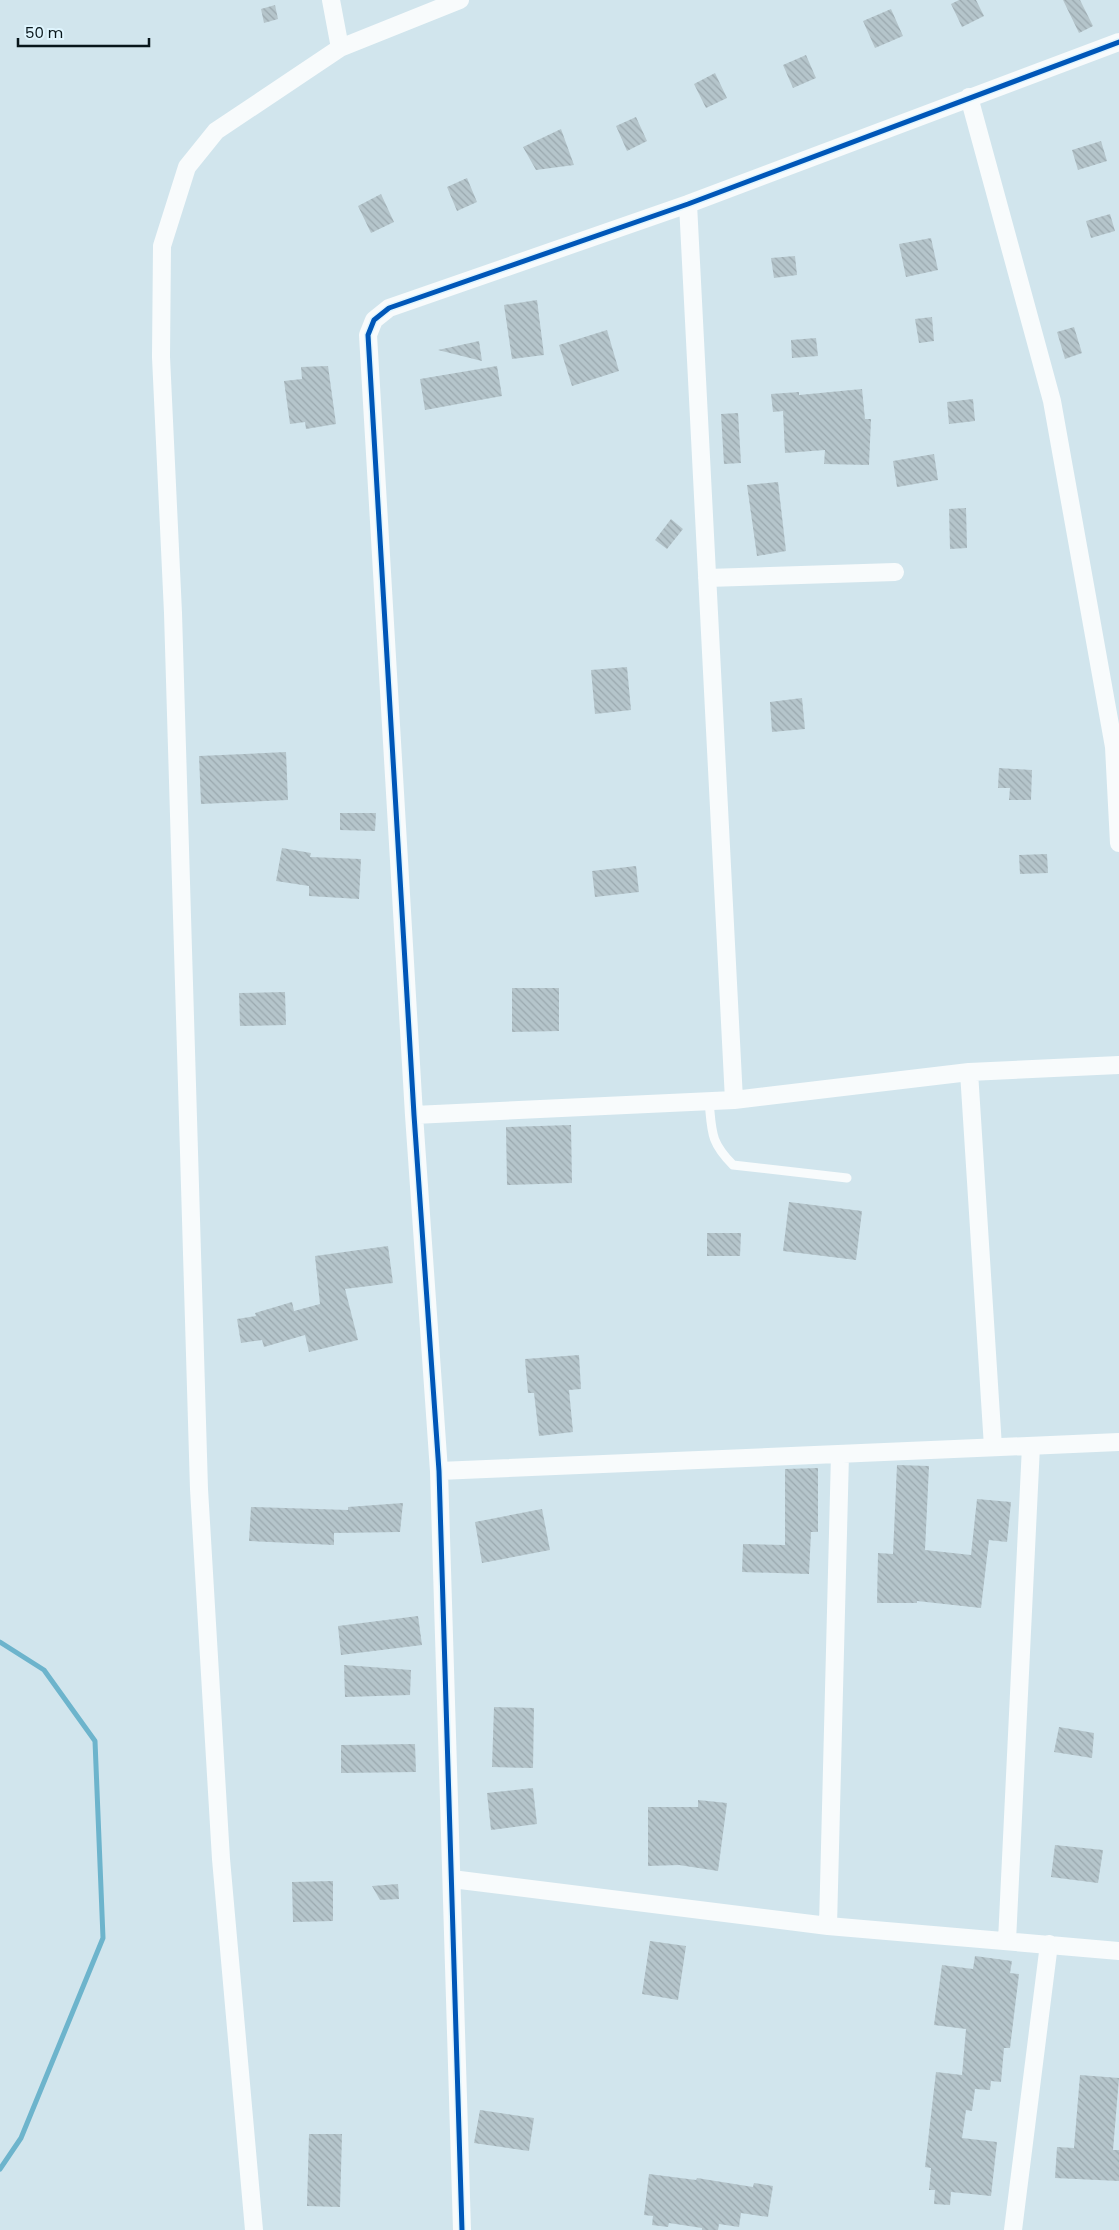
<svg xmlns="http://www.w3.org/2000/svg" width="1119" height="2230" font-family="Poppins,sans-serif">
  <defs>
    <pattern id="building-back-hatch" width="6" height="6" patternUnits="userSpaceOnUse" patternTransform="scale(1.25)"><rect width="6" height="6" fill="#b5c5cb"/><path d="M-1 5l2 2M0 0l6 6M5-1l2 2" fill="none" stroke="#9aa8ae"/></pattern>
  </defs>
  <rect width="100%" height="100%" fill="#d1e5ed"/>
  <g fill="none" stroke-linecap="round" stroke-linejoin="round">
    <path stroke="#6db4cc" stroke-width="5" d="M0,1642L44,1670L95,1741L103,1938L21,2138L0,2169"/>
  </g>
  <path fill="url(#building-back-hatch)" d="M959,0H976L984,16L962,27L951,4Z
    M1063,0H1080L1093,26L1079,33Z
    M275,5L278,19L264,23L261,9Z
    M891,9L903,36L875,48L863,21Z
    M806,55L816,78L793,88L783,65Z
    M715,73L727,98L706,108L694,84Z
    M636,117L647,141L627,151L616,126Z
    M561,129L574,165L536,170L523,147Z
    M1101,141L1107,161L1078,170L1072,150Z
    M467,178L477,202L457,211L447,187Z
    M381,194L394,222L371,233L358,206Z
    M1110,214L1115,231L1091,238L1086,221Z
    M931,238L938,270L906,277L899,244Z
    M795,256L797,275L774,278L771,258Z
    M537,300L544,355L512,359L504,305Z
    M932,317L934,341L919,343L915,319Z
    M1074,327L1082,353L1065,359L1057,332Z
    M607,330L619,371L572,386L559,345Z
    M816,338L818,356L792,358L791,340Z
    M479,341L482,361L438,350Z
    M328,366L336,424L306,429L305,422L290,424L284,381L302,379L301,367Z
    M497,366L502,396L425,410L420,379Z
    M862,389L865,419H871L869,465L824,464L825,450L785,453L783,411L773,412L771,394L799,392V395Z
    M973,399L975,421L949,424L947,402Z
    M738,413L741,463L724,464L721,414Z
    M934,454L938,480L897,487L893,461Z
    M778,482L786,551L757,556L747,485Z
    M966,508L967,548L950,549L949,509Z
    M671,519L683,529L667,549L655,540Z
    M627,667L631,710L595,714L591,670Z
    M802,698L805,729L772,732L770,702Z
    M286,752L288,800L201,804L199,756Z
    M999,768L1032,770L1031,800H1009L1010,788H998Z
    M340,813H376L375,831L340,830Z
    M282,848L311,853L310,857L361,859L359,899L309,896V886L276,881Z
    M1047,854L1048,873L1020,874L1019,855Z
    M636,866L639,892L595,897L592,871Z
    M512,988H559V1031L512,1032Z
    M285,992L286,1025L240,1026L239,993Z
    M571,1125L572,1183L507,1185L506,1127Z
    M789,1202L862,1211L856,1260L783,1251Z
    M707,1233H741L740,1256H707Z
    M388,1246L393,1283L345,1289L358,1340L309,1352L305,1335L264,1347L262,1340L241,1343L237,1319L256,1316L255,1313L292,1302L294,1311L320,1304L315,1256Z
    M579,1355L581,1389L569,1390L573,1432L539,1436L534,1393H528L525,1359Z
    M897,1465L929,1466L925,1550L971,1555L977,1499L1011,1502L1007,1542L989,1540L981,1608L917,1601V1603H877L878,1553L893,1554Z
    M818,1468V1532H811L809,1574L742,1572L743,1544L785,1545V1469Z
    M403,1503L400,1532L334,1533V1545L249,1541L251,1507L348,1510V1507Z
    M542,1509L550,1550L482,1563L475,1522Z
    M418,1616L422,1645L341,1655L338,1626Z
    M344,1665L411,1670L410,1695L345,1697Z
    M494,1707L534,1708L533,1768L492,1767Z
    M1059,1727L1094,1733L1092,1758L1054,1752Z
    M415,1744L416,1772L341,1773V1745Z
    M533,1788L537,1824L491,1830L487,1793Z
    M698,1800L727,1803L718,1871L679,1865L648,1866V1807H698Z
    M1055,1845L1103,1850L1098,1883L1051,1877Z
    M333,1881V1921L293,1922L292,1882Z
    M398,1884L399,1899L380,1900L372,1886Z
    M650,1941L686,1946L678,2000L642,1994Z
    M975,1956L1012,1961L1010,1973L1019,1974L1010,2048H1004L1001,2082L991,2081L990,2090L975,2089L972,2111L966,2110L962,2138L997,2142L991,2196L951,2192L950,2205L934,2204L935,2190H929L931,2168L925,2167L936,2072L962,2075L966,2029L934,2025L942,1965L973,1969Z
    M1080,2075L1119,2078L1113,2150H1119V2181L1055,2178L1057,2147L1074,2148Z
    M480,2110L534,2118L529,2151L474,2143Z
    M309,2134H342L340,2207L307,2206Z
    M649,2174L696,2180L697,2178L753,2187L754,2183L773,2186L768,2217L741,2213L739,2227L719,2224L718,2230H702V2228L669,2223L668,2227L652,2225L653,2216L644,2215Z"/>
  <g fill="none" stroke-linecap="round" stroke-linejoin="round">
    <path stroke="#f8fbfc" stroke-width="9" d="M709,1101C712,1132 710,1142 733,1165L847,1178"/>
    <path stroke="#f8fbfc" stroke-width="18" d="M331,0L340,48
      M969,97L1052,401L1114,747L1119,843
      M688,204L734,1100
      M707,578L895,572
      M414,1115L734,1100L969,1072
      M993,1447L969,1072L1119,1065
      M439,1471L1119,1442
      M452,1879L828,1926L1119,1951
      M828,1926L840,1454
      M1007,1941L1031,1446
      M254,2230L221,1859L199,1489L173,613L161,357L162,246L187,167L216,131L340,48L460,0
      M462,2230L439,1471L414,1115L368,335L374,320L389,308L688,204L1119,42
      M1013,2230L1049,1944"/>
    <defs>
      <path id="cycleway" d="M462,2230L439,1471L414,1115L368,335L374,320L389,308L688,204L1119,42"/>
    </defs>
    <use href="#cycleway" stroke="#dff5fe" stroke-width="8"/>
    <use href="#cycleway" stroke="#0057b8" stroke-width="5"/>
  </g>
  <path d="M18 38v8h131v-8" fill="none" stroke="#08161b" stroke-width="2.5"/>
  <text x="25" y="38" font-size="15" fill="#08161b" stroke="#dff5fe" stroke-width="4" paint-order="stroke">50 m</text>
</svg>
